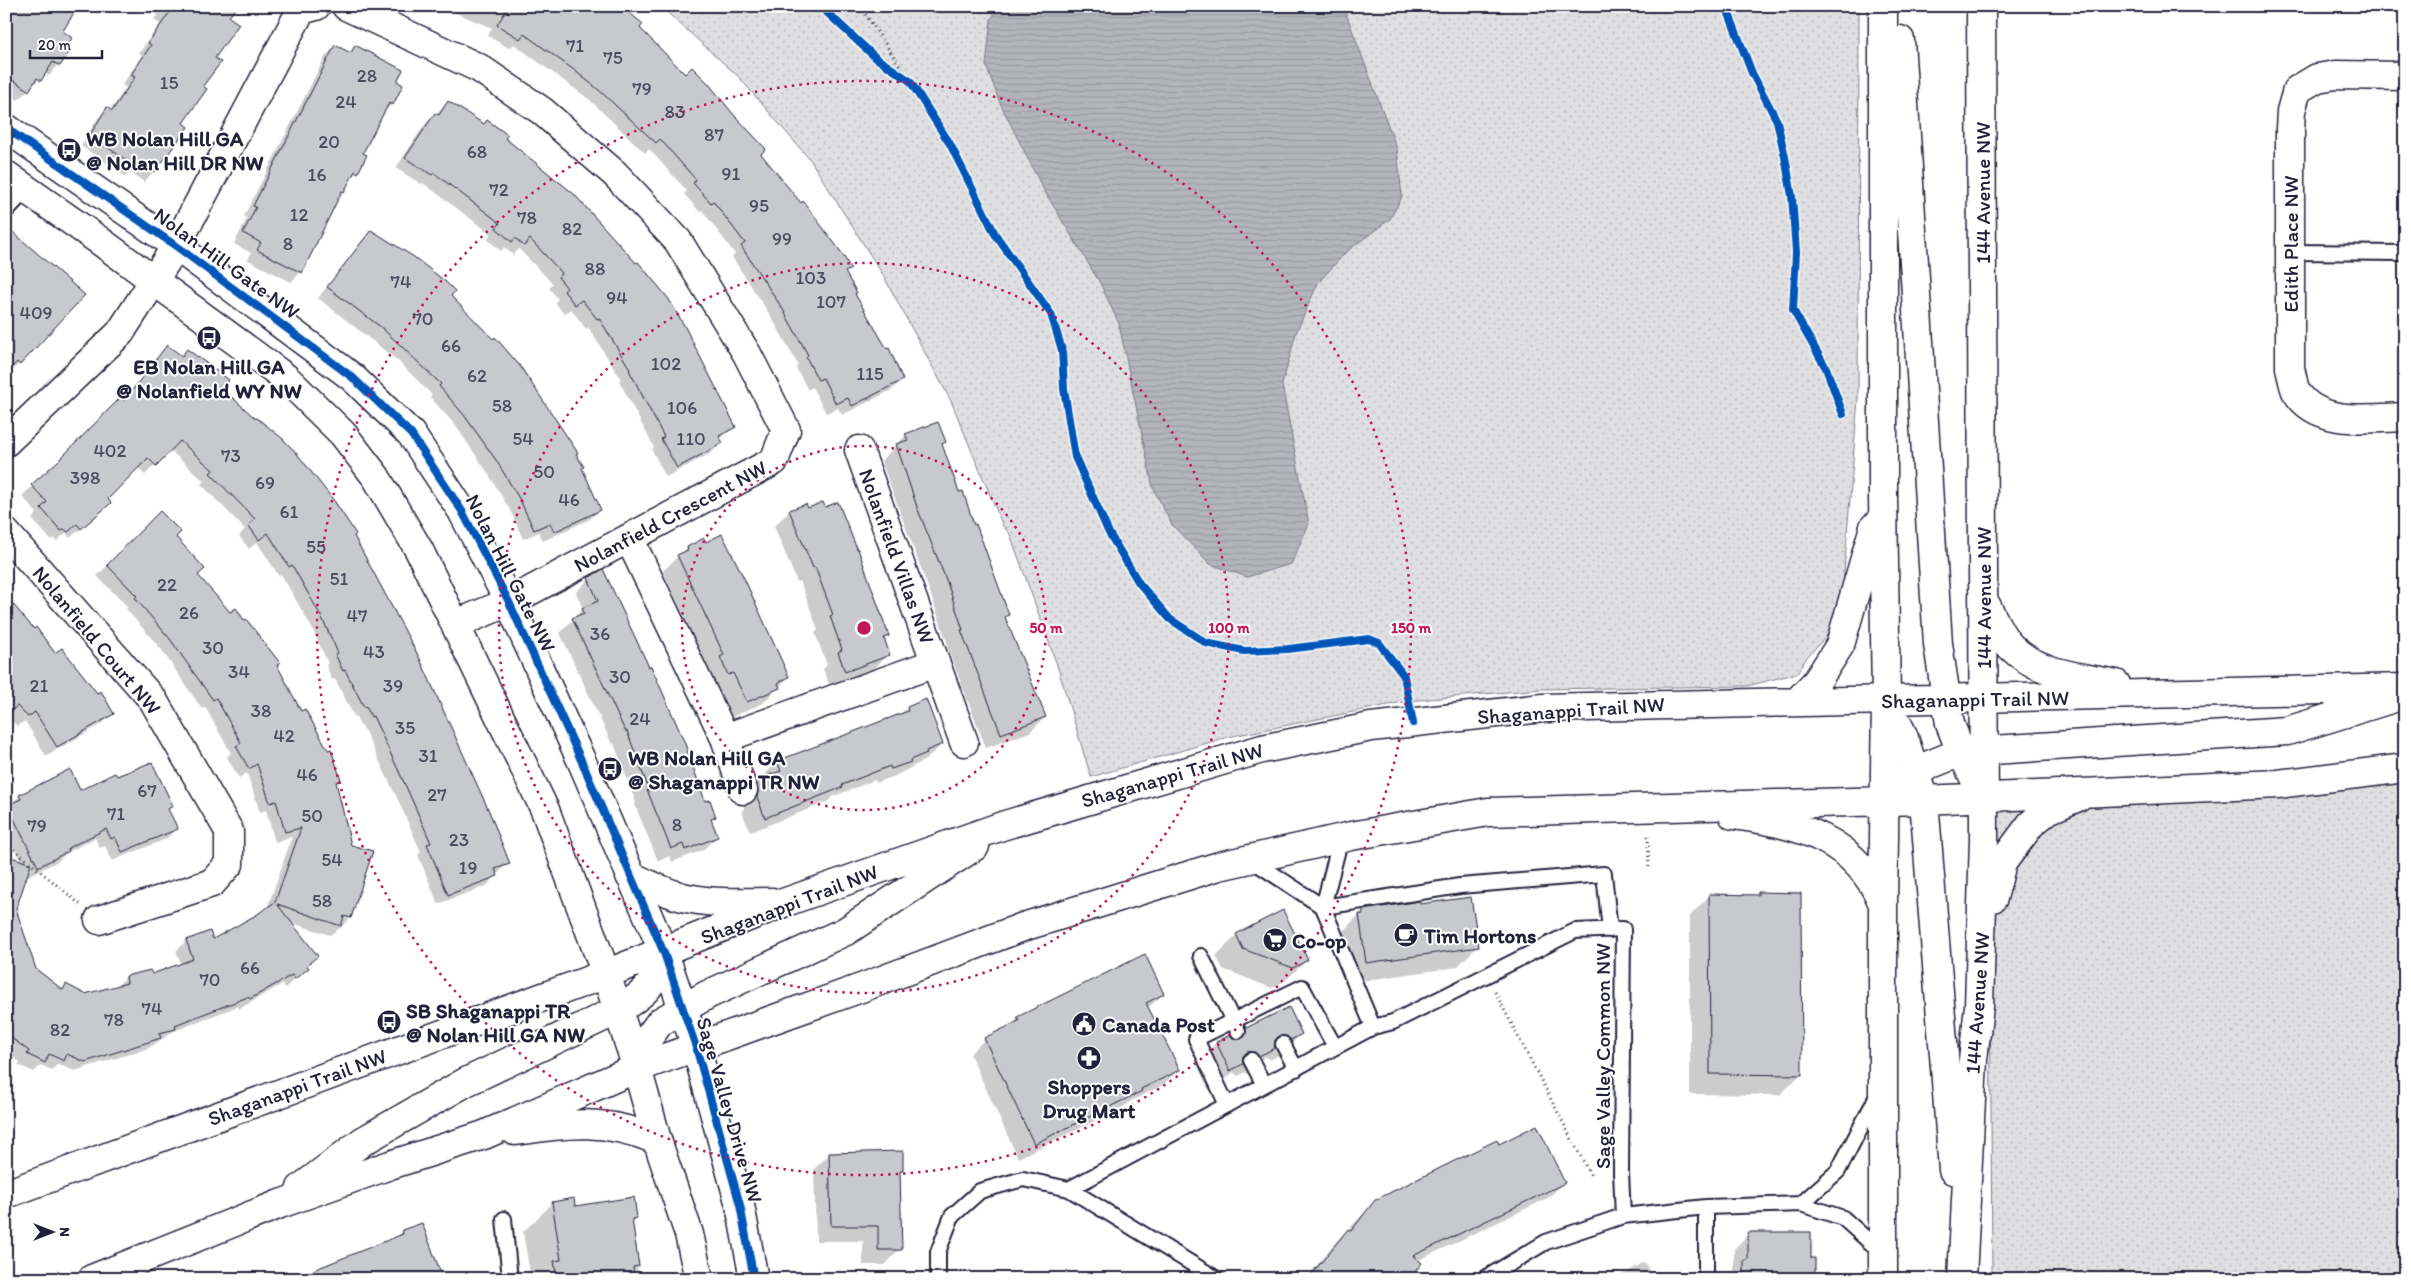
<svg xmlns="http://www.w3.org/2000/svg" width="2411" height="1285" font-family="Itim,sans-serif">
  <defs>
    <pattern id="grass-dots" width="8" height="8" patternUnits="userSpaceOnUse" patternTransform="scale(1.25)"><rect width="8" height="8" fill="#dfdfe2"/><path d="M2 2h.1M6 6h.1" fill="none" stroke="#bfbfc3" stroke-width="1.8" stroke-linecap="round"/></pattern>
    <pattern id="water-rules" width="6" height="5" patternUnits="userSpaceOnUse" patternTransform="scale(1.25)"><rect width="6" height="5" fill="#b4b4bc"/><path d="M0 2.5h6" fill="none" stroke="#9a9aa2"/></pattern>
  </defs>
  <rect width="100%" height="100%" fill="#fff"/>
  <filter id="ink" filterUnits="userSpaceOnUse"><feTurbulence type="fractalNoise" baseFrequency=".02" numOctaves="2"/><feDisplacementMap in="SourceGraphic" scale="10" xChannelSelector="R" yChannelSelector="G"/><feConvolveMatrix kernelMatrix="1 2 1 2 8 2 1 2 1" color-interpolation-filters="sRGB"/></filter>
  <g filter="url(#ink)">
    <path fill="url(#grass-dots)" stroke="#80808e" d="M660,6H1859L1858,399L1843,585L1833,629L1807,657L1798,673L1747,686L1540,689L1408,701L1228,737L1091,777L1057,665L1010,534L1003,526L951,401L883,275L811,161L738,76Z
      M2405,777V1279H1992L1989,787Z"/>
    <path fill="url(#water-rules)" stroke="#7a7a88" d="M1000,6H1341L1345,11L1397,149L1402,197L1390,219L1346,252L1318,283L1296,333L1282,385L1309,524L1291,564L1247,577L1210,564L1172,525L1153,488L1119,324L1100,283L1042,187L1000,103L986,65L991,19Z"/>
    <path fill="#0003" d="M6,6L61,32L64,48L69,51L49,76L45,73L18,100L6,92Z
      M162,6H236L228,18L202,87L154,171L144,182L130,172L125,176L81,146L97,119L107,109L110,111L126,88L122,85L142,55L139,53L160,24L154,20Z
      M452,6H619L638,29L759,154L849,268L844,274L902,380L892,390L842,415L838,408L826,413L812,387L808,390L796,368L798,365L772,318L732,257L735,254L702,210L700,212L684,194L687,191L649,149L645,153L590,100L514,44L509,48L488,36L492,28L456,13L458,9Z
      M335,47L348,53L355,47L395,82L392,104L382,114L362,154L357,172L347,182L332,207L301,272L291,282L248,260L251,253L234,244L247,218L244,216L325,57Z
      M448,102L504,139L735,427L719,439L721,443L711,453L666,477L652,450L654,447L619,381L621,379L588,327L586,329L571,309L564,314L555,302L558,299L549,288L553,284L519,249L513,255L504,247L501,251L487,239L491,234L423,183L421,184L396,168L425,124Z
      M6,231L19,364L11,372L8,370Z
      M371,232L449,296L575,455L600,509L590,519L543,541L539,532L523,539L510,510L486,470L455,425L430,397L432,395L398,361L318,298Z
      M167,347L221,389L353,536L508,863L486,886L438,904L418,855L421,852L399,802L362,725L360,726L356,716H354L335,679L332,680L326,665L328,663L312,628L281,574L279,576L257,542L249,549L239,536L245,529L201,484L204,481L170,450L145,475L137,467L106,499L99,513L70,538L66,533L57,541L53,538L51,540L32,519L37,513L22,496L123,401Z
      M906,435L944,442L941,445L958,494L1007,615L1004,618L1045,717L1030,732L986,748L947,647L948,645L932,598L881,461Z
      M790,511L887,636L883,640L888,654L873,670L830,686L823,669L827,665L815,633L818,630L800,581L797,582L774,526Z
      M160,513L197,575L276,665L339,780L336,784L350,846L371,852L350,918L340,928L330,935L289,922L317,956L306,966L307,968L285,988L282,984L239,1009L238,1006L172,1032L149,1048L74,1071L58,1064L52,1070L41,1065L34,1072L18,1065L20,1062L6,1051V983L21,861L6,833L8,806L20,796L80,791L172,806L167,810L176,829L166,839L112,861L105,846L100,848L95,838L66,853L58,861L28,876L27,874L18,899L19,922L33,969L62,990L66,986L85,995L116,987L126,977L151,976L181,964L176,951L186,941L209,932L212,940L267,909L292,837L275,842L266,810L260,812L247,773L239,778L227,757L231,753L205,707L202,709L161,649L126,609L128,607L97,576Z
      M706,543L788,677L763,703L732,717L717,687L713,689L706,674L709,670L663,571L687,548Z
      M589,579L705,803L715,817L710,821L716,837L703,850L672,862L670,856L658,861L635,805L636,803L614,743L612,744L560,633L583,609L576,592Z
      M6,598L55,655L113,713L103,723L46,756L25,721L17,726L6,716Z
      M907,708L942,744L927,759L895,776L876,783L875,780L832,797L827,802L750,832L742,812L744,808L742,795L778,762L900,715Z
      M1759,893L1801,1074L1780,1095L1690,1094V916L1710,895L1756,896Z
      M1419,906L1477,947L1457,967L1346,983L1339,935L1363,911Z
      M1237,935L1307,960L1286,980L1272,988L1223,969L1216,956Z
      M1163,994L1148,1008L1178,1070L1163,1085L1131,1101L1125,1106L1018,1158L970,1054L985,1039L1008,1028L1018,1018Z
      M1247,1029L1301,1034L1281,1054L1270,1060L1265,1056L1253,1068L1238,1076L1233,1072L1221,1084L1209,1090L1196,1063L1216,1043L1230,1037L1235,1040Z
      M1498,1145L1563,1183L1548,1198L1417,1261L1408,1279H1306L1332,1246L1376,1201Z
      M830,1154L902,1170L899,1172L900,1249L885,1265H863V1241H816L814,1169Z
      M553,1203L636,1218L631,1223L639,1279H531L523,1232Z
      M403,1231L441,1279H290L395,1239Z
      M1749,1234L1810,1260L1814,1279H1730L1734,1273V1249Z
      M1645,1262L1654,1279H1600L1613,1272L1616,1278Z"/>
    <path fill="#c8c8cf" stroke="#22223b" d="M6,6H78L63,31L72,38L66,48L70,51L60,66L53,62L41,81L37,78L29,91L6,75Z
      M174,6H237L229,17L239,24L215,58L221,62L203,86L207,89L183,123L188,127L155,172L140,162L136,167L90,135L107,107L112,111L135,77L131,75L151,45L148,43Z
      M509,6H621L643,24L640,28L685,74L692,67L708,83L734,115L766,149L761,154L801,203L803,201L841,252L851,269L845,272L857,293L855,294L887,349L889,348L903,380L852,406L848,398L836,404L823,378L818,380L806,357L808,355L782,308L741,246L745,243L713,201L711,203L693,183L696,180L660,139L656,143L600,91L574,70L524,34L520,39L497,25Z
      M335,45L351,53L355,45L403,70L397,81L403,85L393,105L389,103L363,153L367,155L358,173L355,171L344,192L342,191L302,273L257,250L261,243L243,233L256,207L253,206Z
      M448,101L484,124L487,120L508,135L505,138L574,194L636,263L638,262L668,298L685,327L736,427L719,436L723,443L677,468L661,439L664,437L629,370L630,369L599,318L597,319L582,300L575,305L564,291L567,288L558,277L562,273L530,239L524,246L515,238L512,242L496,228L500,223L434,173L432,175L405,158L435,113L439,115Z
      M6,226L85,295L20,365L17,362L6,373Z
      M371,230L414,257L446,282L455,291L451,296L493,339L495,337L520,366L578,453L576,454L584,467L582,468L601,510L554,532L550,523L534,530L520,500L496,460L464,415L439,386L441,384L382,328L327,287Z
      M167,345L182,356L187,349L229,380L223,389L256,419L257,418L283,439L298,455L335,502L356,534L354,536L420,659L489,811L510,864L495,869L498,876L448,895L427,844L431,843L408,791L373,716L371,717L366,706L364,707L345,670L343,671L335,654L338,653L322,618L292,565L289,567L268,533L259,540L248,525L255,519L210,473L213,470L180,441L156,466L148,458L108,499L111,503L81,529L77,524L68,532L64,529L61,531L41,508L47,502L31,485L58,461L121,397L124,401Z
      M938,422L946,442L942,444L959,492L963,491L974,525L976,524L1009,615L1005,617L1046,717L1001,734L961,630H963L947,582L918,510L896,444L908,440L905,434Z
      M823,502L825,507L838,502L857,549H858L889,636L884,638L890,655L845,672L838,652L842,650L830,616L833,615L815,567L813,568L789,510L806,504L808,508Z
      M160,511L181,532L176,537L205,569L198,575L230,612L236,608L244,620L246,619L280,663L277,665L301,711L305,709L328,750L331,749L341,780L336,782L351,845L373,851L351,918L344,916L341,926L277,904L318,956L307,965L309,968L295,979L292,975L250,999L248,997L175,1025L176,1029L159,1033L161,1038L85,1062L67,1054L64,1061L49,1054L45,1063L27,1054L29,1051L6,1034V855L31,864L16,909L36,969L63,990L66,984L85,994L127,983L126,976L150,970L152,974L193,959L186,940L210,931L213,939L256,915L275,902L301,828L285,832L276,801L270,803L257,764L249,769L236,746L241,743L216,698L213,700L170,639L135,598L137,596L107,565Z
      M722,534L744,578L789,677L778,683L780,688L747,702L733,673L728,675L720,657L724,655L677,555L688,550L687,547L704,538L706,542Z
      M603,569L649,667L651,666L684,741L705,801L710,800L716,817L711,819L718,837L685,850L683,844L671,849L647,790H649L627,731H625L572,618L584,613L582,608L598,601L588,578Z
      M6,596L34,629L36,627L55,653L62,648L97,693L101,691L114,714L57,747L35,712L28,717L17,706L6,715Z
      M926,699L943,744L926,751L927,753L910,760L911,762L891,769L890,766L842,785L843,787L765,818L757,797L758,792L756,779L781,771L777,761L908,711L907,707Z
      M152,762L173,806L168,809L178,829L122,852L115,837L111,839L106,829L68,848L69,851L38,867L7,805L21,799L19,795L70,769L80,790L115,773L117,776Z
      M1758,892L1801,893L1802,1075L1710,1074L1709,894L1758,895Z
      M1471,897L1479,947L1366,963L1359,914H1363V910L1420,901V904Z
      M1283,910L1308,960L1293,968L1243,949L1236,934Z
      M1145,954L1164,994L1146,1003L1180,1070L1141,1089L1142,1091L1034,1144L984,1038L1019,1021L1017,1017Z
      M1289,1007L1302,1034L1291,1040L1287,1036H1279L1275,1040V1048L1259,1056L1255,1052H1247L1243,1056V1064L1230,1071L1216,1042L1230,1035L1234,1038L1241,1039L1245,1035L1246,1028Z
      M1537,1125L1565,1183L1413,1256L1422,1263L1409,1279H1308L1348,1229L1351,1231L1375,1200L1497,1140L1499,1144Z
      M903,1151V1171H900L902,1250H878V1226H831L829,1153Z
      M634,1197L637,1218L632,1219L639,1266L633,1267L634,1279H557L554,1261L561,1260L552,1202L574,1198L575,1206Z
      M422,1223L443,1279H291L403,1234L402,1230Z
      M1748,1232H1811V1258H1815V1279H1744V1260H1748Z"/>
    <g fill="none" stroke-linecap="round" stroke-linejoin="round">
      <defs>
        <path id="lane" d="M6,211L27,189
          M2290,252L2405,253
          M1250,859L1323,907L1373,1027
          M1323,907L1460,886L1604,874L1610,930
          M1323,907L1341,838
          M1201,956L1238,1031
          M1283,1044L1296,1069
          M1251,1060L1264,1085
          M1227,1105L1196,1039L1302,987L1335,1047
          M1069,1189L1373,1027L1393,1022L1575,931L1623,929L1621,1172L1623,1216
          M1801,1204L1838,1171L1878,1094
          M504,1219L510,1279
          M938,1279V1252L952,1216L980,1191L1023,1179L1069,1189L1217,1279
          M1484,1279L1546,1242L1623,1216L1706,1207L1801,1204L1843,1218L1882,1253
          M1706,1279V1207"/>
        <path id="street" d="M346,6L479,68L542,111L615,174L678,241L747,354L786,430L774,461L509,602L456,624
          M2405,76L2336,75L2317,78L2297,90L2291,111L2290,129V368C2292,375 2293,385 2296,391C2317,427 2370,418 2405,417
          M6,128L176,246L352,377L411,434L462,511L509,602L582,762L664,953L696,1047L740,1205L754,1279
          M6,175L100,241L286,378L343,434L376,477L419,550L545,810L606,974L637,1068L657,1140L689,1234L699,1279
          M6,442L120,333L176,246L301,10L316,6
          M859,450L964,742
          M6,533L153,700L229,831V864L212,883L99,920
          M629,538L725,738L743,790
          M725,738L935,663"/>
        <path id="secondary" d="M1900,40L1938,644L1950,724L1961,752L1982,793
          M1985,603C1993,617 1999,635 2011,647C2038,674 2080,677 2116,684
          M1798,701L1817,681L1840,645L1874,527
          M1889,706L1903,735L1924,800L1953,1170
          M1903,783L1929,765L1961,752L2287,731L2394,698
          M1733,815C1798,824 1856,838 1883,904
          M630,876C649,884 667,894 687,898C714,904 744,902 772,902
          M1993,898L2002,863L2031,824L2048,810L2078,797
          M637,1068L649,1037L660,1022L707,995L846,931L975,846
          M515,1131C571,1123 603,1118 657,1140
          M301,1188L363,1141L466,1082L618,1010C646,993 654,986 664,953
          M6,1194L606,974L783,903L1005,825L1262,749L1371,727L1543,708L2405,688
          M92,1279L280,1204L390,1165L484,1135L637,1068L861,988L1023,927L1219,866L1351,836L1488,812L1924,800L2278,784L2405,768
          M1883,1279V905L1886,701L1883,496V6
          M1962,1279L1973,1060L1979,1006L1984,838L1981,6"/>
      </defs>
      <use href="#lane" stroke="#22223b" stroke-width="18"/>
      <use href="#street" stroke="#22223b" stroke-width="31"/>
      <use href="#secondary" stroke="#22223b" stroke-width="31"/>
      <path stroke="#22223b" stroke-width="3" stroke-dasharray="1 4" stroke-linecap="butt" d="M860,6L910,81
        M1648,836L1649,870
        M6,843L81,905
        M1495,992L1592,1178"/>
      <use href="#lane" stroke="#fff" stroke-width="14"/>
      <use href="#street" stroke="#fff" stroke-width="28"/>
      <use href="#secondary" stroke="#fff" stroke-width="28"/>
      <defs>
        <path id="cycleway" d="M820,6L876,58L910,81L950,144L995,234L1051,314L1062,350L1064,389L1075,457L1109,533L1139,583L1170,619L1206,643L1244,651L1288,649L1369,639L1379,643L1404,676L1413,723
          M1726,6L1752,73L1777,121L1785,157L1792,196L1796,252L1793,310L1826,368L1843,414
          M6,128L176,246L352,377L411,434L462,511L509,602L582,762L664,953L696,1047L740,1205L754,1279"/>
      </defs>
      <use href="#cycleway" stroke="#fff" stroke-width="11"/>
      <use href="#cycleway" stroke="#0057b8" stroke-width="8"/>
    </g>
  </g>
  <g fill="none" stroke="#c2185b" stroke-width="2.5" stroke-dasharray="2.5 5">
    <circle cx="864" cy="628" r="182"/>
    <circle cx="864" cy="628" r="365"/>
    <circle cx="864" cy="628" r="547"/>
  </g>
  <defs>
    <symbol id="bus-disc" viewBox="-11 -11 22 22"><circle r="9.5" fill="#22223b" stroke="#fff"/><path d="M-5-6H5V4H4V6H2V4H-2V6H-4V4H-5ZM-3.5-4V0h7V-4ZM-3.5 1.2v1.5H-2V1.2ZM2 1.2v1.5H3.5V1.2Z" fill="#fff"/></symbol>
    <symbol id="cafe-disc" viewBox="-11 -11 22 22"><circle r="9.5" fill="#22223b" stroke="#fff"/><path d="M-5.5-4.5H6V0H3Q3 3.5 0 3.5H-2.5Q-5.5 3.5-5.5 0ZM3-3.2v2h1.7v-2ZM-6 4.5H4V6H-6Z" fill="#fff"/></symbol>
    <symbol id="supermarket-disc" viewBox="-11 -11 22 22"><circle r="9.5" fill="#22223b" stroke="#fff"/><path d="M-6-5.5h2.5l.6 2H6L4.5 2H-2.5L-4.4-4H-6ZM-1.5 3.2a1.3 1.3 0 1 0 .1 0ZM3 3.2a1.3 1.3 0 1 0 .1 0Z" fill="#fff"/></symbol>
    <symbol id="civic-disc" viewBox="-11 -11 22 22"><circle r="9.5" fill="#22223b" stroke="#fff"/><path d="M-.6-6.5H3V-4.5H.6V-3L4-1V1h2V6H-6V1h2V-1L-.6-3ZM-1.2 2.5V6h2.4V2.5Z" fill="#fff"/></symbol>
    <symbol id="pharmacy-disc" viewBox="-11 -11 22 22"><circle r="9.5" fill="#22223b" stroke="#fff"/><path d="M-2-6h4v4h4v4h-4v4h-4v-4h-4v-4h4Z" fill="#fff"/></symbol>
  </defs>
  <g fill-rule="evenodd">
    <use href="#bus-disc" x="55" y="136" width="28" height="28"/>
    <use href="#bus-disc" x="195" y="324" width="28" height="28"/>
    <use href="#bus-disc" x="596" y="755" width="28" height="28"/>
    <use href="#cafe-disc" x="1392" y="921" width="28" height="28"/>
    <use href="#supermarket-disc" x="1261" y="926" width="28" height="28"/>
    <use href="#bus-disc" x="375" y="1008" width="28" height="28"/>
    <use href="#civic-disc" x="1070" y="1010" width="28" height="28"/>
    <use href="#pharmacy-disc" x="1075" y="1044" width="28" height="28"/>
  </g>
  <g text-anchor="middle" dominant-baseline="central" stroke-width="4" stroke-linejoin="round" paint-order="stroke">
    <g font-size="19" fill="#4c4c60">
      <text x="575" y="45">71</text>
      <text x="613" y="57">75</text>
      <text x="367" y="75">28</text>
      <text x="169" y="82">15</text>
      <text x="642" y="88">79</text>
      <text x="346" y="101">24</text>
      <text x="675" y="111">83</text>
      <text x="714" y="134">87</text>
      <text x="329" y="141">20</text>
      <text x="477" y="151">68</text>
      <text x="731" y="173">91</text>
      <text x="317" y="174">16</text>
      <text x="499" y="189">72</text>
      <text x="759" y="205">95</text>
      <text x="299" y="214">12</text>
      <text x="527" y="217">78</text>
      <text x="572" y="228">82</text>
      <text x="782" y="238">99</text>
      <text x="288" y="243">8</text>
      <text x="595" y="268">88</text>
      <text x="811" y="277">103</text>
      <text x="401" y="281">74</text>
      <text x="617" y="297">94</text>
      <text x="831" y="301">107</text>
      <text x="36" y="312">409</text>
      <text x="423" y="318">70</text>
      <text x="451" y="345">66</text>
      <text x="666" y="363">102</text>
      <text x="870" y="373">115</text>
      <text x="477" y="375">62</text>
      <text x="502" y="405">58</text>
      <text x="682" y="407">106</text>
      <text x="523" y="438">54</text>
      <text x="691" y="438">110</text>
      <text x="110" y="450">402</text>
      <text x="231" y="455">73</text>
      <text x="544" y="471">50</text>
      <text x="85" y="477">398</text>
      <text x="265" y="482">69</text>
      <text x="569" y="499">46</text>
      <text x="289" y="511">61</text>
      <text x="316" y="546">55</text>
      <text x="339" y="578">51</text>
      <text x="167" y="584">22</text>
      <text x="189" y="612">26</text>
      <text x="357" y="615">47</text>
      <text x="600" y="633">36</text>
      <text x="213" y="647">30</text>
      <text x="374" y="651">43</text>
      <text x="239" y="671">34</text>
      <text x="620" y="676">30</text>
      <text x="39" y="685">21</text>
      <text x="393" y="685">39</text>
      <text x="261" y="710">38</text>
      <text x="640" y="718">24</text>
      <text x="405" y="727">35</text>
      <text x="284" y="735">42</text>
      <text x="428" y="755">31</text>
      <text x="307" y="774">46</text>
      <text x="147" y="790">67</text>
      <text x="437" y="794">27</text>
      <text x="116" y="813">71</text>
      <text x="312" y="815">50</text>
      <text x="677" y="824">8</text>
      <text x="37" y="825">79</text>
      <text x="459" y="839">23</text>
      <text x="332" y="859">54</text>
      <text x="468" y="867">19</text>
      <text x="322" y="900">58</text>
      <text x="250" y="967">66</text>
      <text x="210" y="979">70</text>
      <text x="152" y="1008">74</text>
      <text x="114" y="1019">78</text>
      <text x="60" y="1029">82</text>
    </g>
    <g font-size="21" font-weight="bold" fill="#22223b" stroke="#fff" text-anchor="start">
      <text x="86" y="138">WB Nolan Hill GA<tspan x="86" dy="24">@ Nolan Hill DR NW</tspan></text>
      <text x="209" y="366" text-anchor="middle">EB Nolan Hill GA<tspan x="209" dy="24">@ Nolanfield WY NW</tspan></text>
      <text x="628" y="757">WB Nolan Hill GA<tspan x="628" dy="24">@ Shaganappi TR NW</tspan></text>
      <text x="1424" y="935">Tim Hortons</text>
      <text x="1292" y="940">Co-op</text>
      <text x="406" y="1010">SB Shaganappi TR<tspan x="406" dy="24">@ Nolan Hill GA NW</tspan></text>
      <text x="1102" y="1024">Canada Post</text>
      <text x="1089" y="1086" text-anchor="middle">Shoppers<tspan x="1089" dy="24">Drug Mart</tspan></text>
    </g>
    <g font-size="21" fill="#22223b" stroke="#fff">
      <text transform="translate(1982 193) rotate(-90)">144 Avenue NW</text>
      <text transform="translate(2290 244) rotate(-90)">Edith Place NW</text>
      <text transform="translate(227 263) rotate(36)">Nolan Hill Gate NW</text>
      <text transform="translate(670 516) rotate(-28)">Nolanfield Crescent NW</text>
      <text transform="translate(897 556) rotate(70)">Nolanfield Villas NW</text>
      <text transform="translate(511 573) rotate(63)">Nolan Hill Gate NW</text>
      <text transform="translate(1983 598) rotate(-90)">144 Avenue NW</text>
      <text transform="translate(97 640) rotate(50)">Nolanfield Court NW</text>
      <text transform="translate(1975 699) rotate(-1)">Shaganappi Trail NW</text>
      <text transform="translate(1571 710) rotate(-4)">Shaganappi Trail NW</text>
      <text transform="translate(1172 775) rotate(-16)">Shaganappi Trail NW</text>
      <text transform="translate(789 904) rotate(-21)">Shaganappi Trail NW</text>
      <text transform="translate(1977 1003) rotate(-86)">144 Avenue NW</text>
      <text transform="translate(1602 1056) rotate(-90)">Sage Valley Common NW</text>
      <text transform="translate(297 1087) rotate(-20)">Shaganappi Trail NW</text>
      <text transform="translate(730 1110) rotate(74)">Sage Valley Drive NW</text>
    </g>
  </g>
  <circle cx="864" cy="628" r="8" fill="#c2185b" stroke="#fff" stroke-width="2.5"/>
  <g font-size="15" text-anchor="middle" font-weight="bold" fill="#c2185b" stroke="#fff" stroke-width="4" stroke-linejoin="round" paint-order="stroke">
    <text x="1046" y="633">50 m</text>
    <text x="1229" y="633">100 m</text>
    <text x="1411" y="633">150 m</text>
  </g>
  <rect width="2411" height="1285" fill="none" stroke="#fff" stroke-width="25"/>
  <rect x="12" y="12" width="2386" height="1260" fill="none" stroke="#22223b" stroke-width="2" filter="url(#ink)"/>
  <g transform="translate(52 1232) rotate(90)" stroke="#ffffff" stroke-width="4" paint-order="stroke">
  <path d="M0-4L9 19L0 12L-9 19Z" fill="#22223b"/>
  <text y="-8" font-size="14" font-weight="bold" text-anchor="middle" fill="#22223b">N</text>
  </g>
  <path d="M30 50v8h72v-8" fill="none" stroke="#22223b" stroke-width="2.5"/>
  <text x="38" y="50" font-size="15" fill="#22223b" stroke="#ffffff" stroke-width="4" paint-order="stroke">20 m</text>
</svg>
